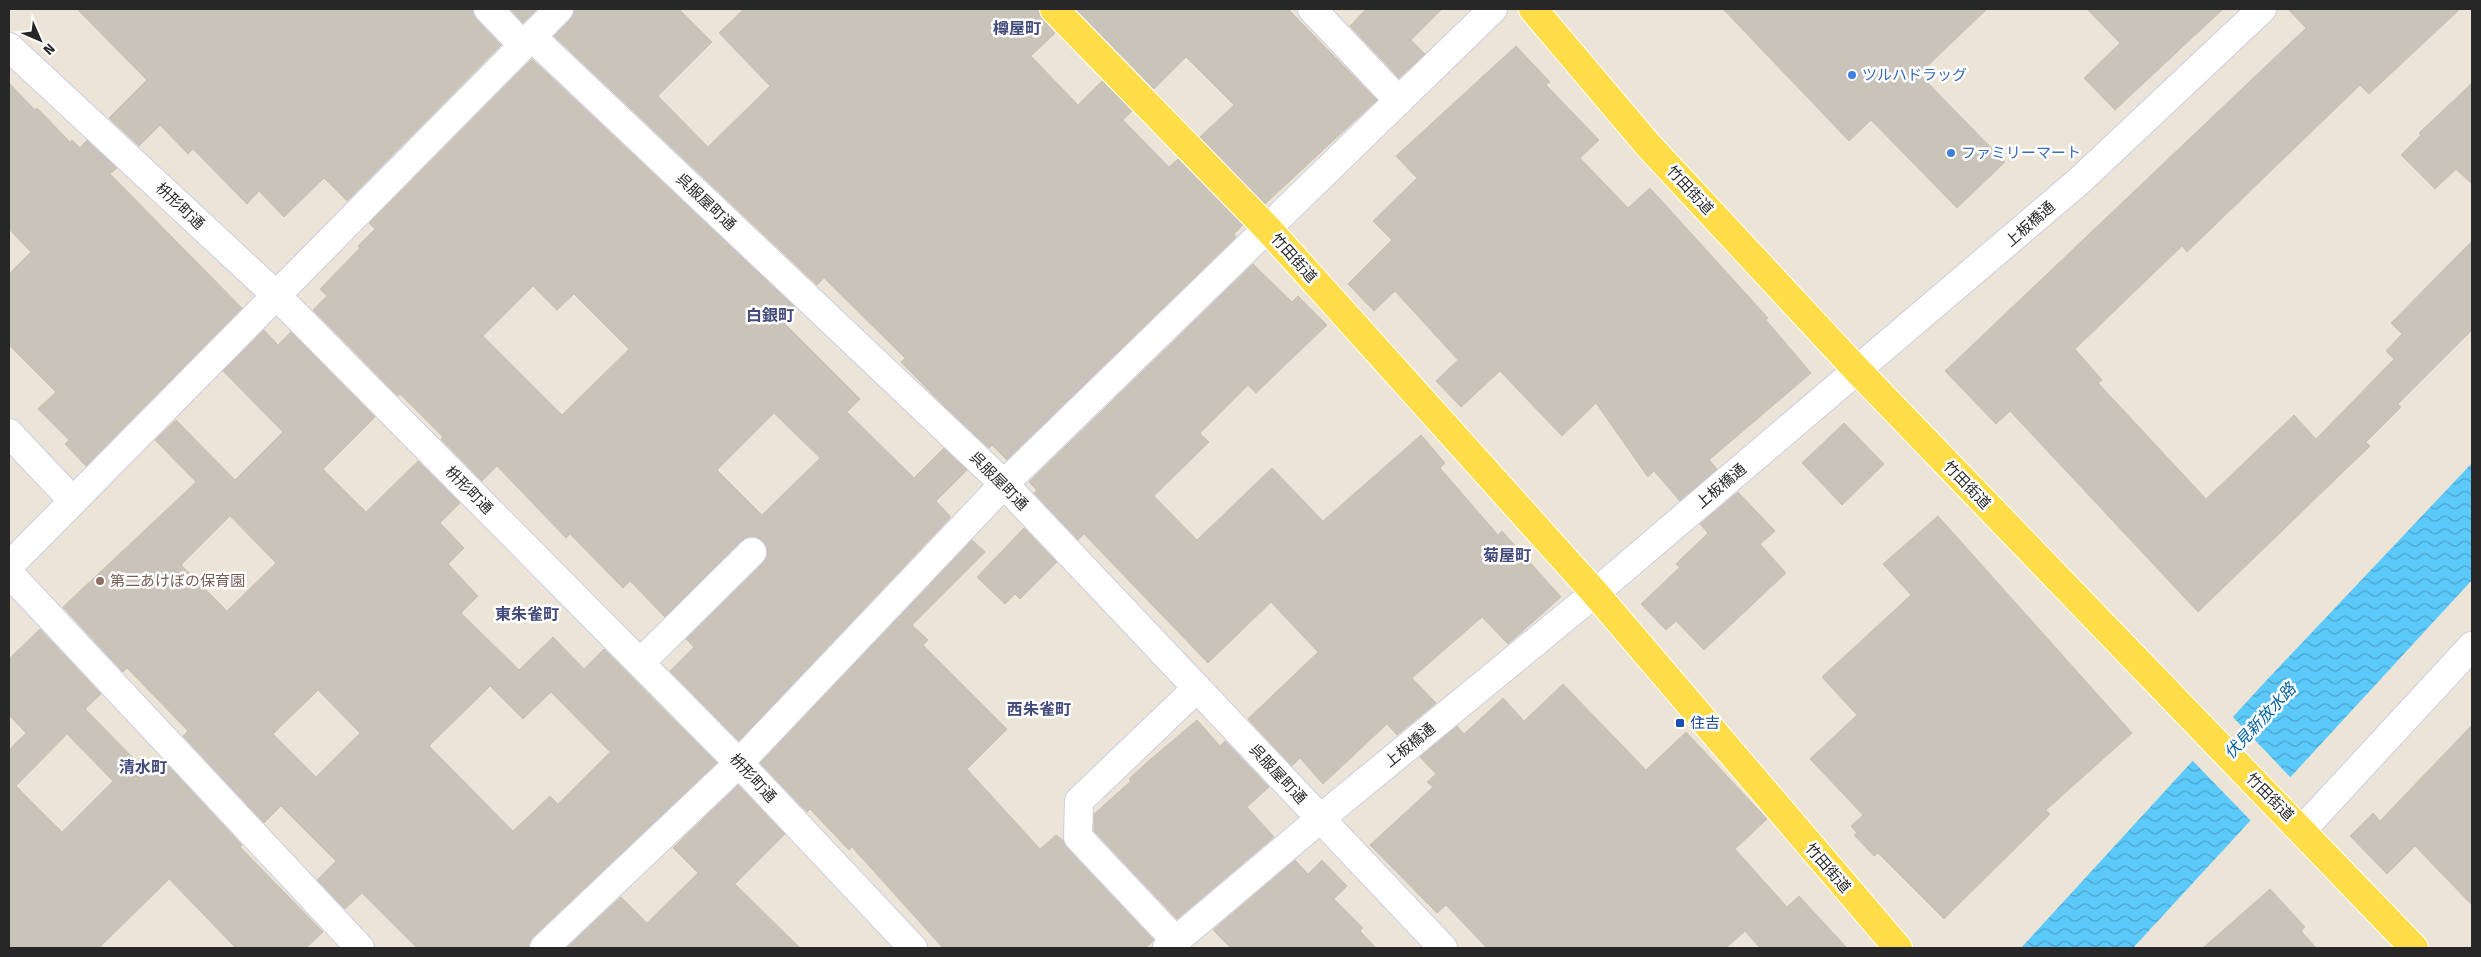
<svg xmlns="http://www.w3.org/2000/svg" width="2481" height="957" font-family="'Fira Sans','Noto Sans JP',sans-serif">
  <defs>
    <pattern id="water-waves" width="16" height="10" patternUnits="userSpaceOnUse" patternTransform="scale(1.25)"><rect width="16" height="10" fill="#5cc9fb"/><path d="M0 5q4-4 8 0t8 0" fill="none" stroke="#4ca3cb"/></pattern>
  </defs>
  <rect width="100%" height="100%" fill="#ece4d6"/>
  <path fill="url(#water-waves)" d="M2472,463V580L2133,948H2021L2264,683Z"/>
  <path fill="#ece4d6" d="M2231,715L2292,779L2252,822L2191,759Z"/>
  <path fill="#cac3ba" stroke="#c7c0b0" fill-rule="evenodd" d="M77,9H473L477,20L501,45L347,201L324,178L284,217L259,191L247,204L193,149L188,154L160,125L139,146L109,118L147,80Z
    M510,9H537L523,23Z
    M574,9H679L712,42L658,96L708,147L770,86L719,33L744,9H1039L1043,20L1055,33L1031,56L1078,105L1102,81L1132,111L1123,120L1169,167L1178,159L1243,225L1234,234L1236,237L1007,460L992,445L989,448L949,411L901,362L905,358L824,278L817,285L554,36L570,20Z
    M1076,9H1288L1377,100L1265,204L1200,137L1234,105L1186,57L1154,89Z
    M1366,9H1442L1411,40L1425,54L1399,78L1350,26Z
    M1723,9H1987L1919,74L2005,162L1957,208L1871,120L1849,141Z
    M2087,9H2223L2115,110L2084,78L2120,43Z
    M2288,9H2460L2369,94L2360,85L2187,252L2182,246L2075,349L2102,380L2098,383L2206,499L2294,415L2316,439L2394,359L2386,351L2402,334L2391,323L2472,241V330L2398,404L2401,407L2366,442L2370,446L2198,612L2010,411L1996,424L1945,371L2306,28Z
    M1516,46L1550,82L1546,85L1599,140L1580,158L1628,208L1650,188L1768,318L1766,320L1811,373L1709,460L1717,469L1680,501L1654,471L1648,477L1596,403L1562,436L1500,371L1461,407L1436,381L1458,360L1395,291L1374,311L1348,284L1392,240L1373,221L1417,178L1396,156Z
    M532,59L795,307L781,320L860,399L847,412L914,478L944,448L967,470L936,501L950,516L949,519L739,741L670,671L694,647L686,639L763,563L767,557V549L763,541L756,537H749L741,541L665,617L630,581L623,588L570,534L566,538L497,466L482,481L441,439L443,437L400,394L398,396L313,310L327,296L320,289L360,248L358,246L375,229L369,223ZM533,286L557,310L574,294L629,349L562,415L483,336ZM774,413L820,458L762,515L717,470Z
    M9,83L35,110L37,108L70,142L72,140L80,148L87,140L117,168L110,174L242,308L86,466L65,444L69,440L38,409L56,392L9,345V274L31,252L9,229Z
    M2472,83V184L2456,169L2435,189L2401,155L2421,135L2419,133Z
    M1253,264L1292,302L1298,296L1327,325L1256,393L1248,385L1200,433L1209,442L1154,496L1197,540L1272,468L1323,521L1421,435L1445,463L1440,468L1498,535L1502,531L1561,597L1508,644L1482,617L1412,678L1436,703L1397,735L1387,724L1323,784L1300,758L1292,766L1248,719L1318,652L1271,602L1208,663L1084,534L1078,540L1034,493L1037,490L1029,482Z
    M264,330L278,345L291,332L375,417L323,469L366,512L418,461L460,503L440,523L464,548L448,564L478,596L461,613L519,670L553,637L584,669L604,649L717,763L533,937L529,948H417L362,893L345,909L317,880L336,861L281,806L264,823L183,736L188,731L127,668L123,672L63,607L196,482L155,440L176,420L235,480L283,432L223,371ZM230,516L276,563L227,611L181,565ZM490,686L523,719L551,692L610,752L558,804L550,796L513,831L429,746ZM318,690L360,733L316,777L273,734Z
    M1844,423L1884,464L1842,505L1802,463Z
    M1738,492L1775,531L1760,544L1786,573L1704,650L1676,621L1666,630L1641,604L1680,567L1676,564L1708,533L1700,524Z
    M1938,516L2132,733L2046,810L2050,814L1944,919L1878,853L1874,856L1854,835L1857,833L1851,826L1863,815L1810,759L1857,715L1822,677L1911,595L1883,564Z
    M1024,528L1057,562L1020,599L1015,594L1005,604L977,577Z
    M972,540L985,552L912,625L928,640L923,645L1007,729L967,769L1040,849L1056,835L1064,841L1067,848L1154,940L1146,948H943L852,847L849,850L810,809L807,812L760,763Z
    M40,629L101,694L85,709L147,772L161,758L242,845L240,847L323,932L306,948H236L169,879L99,948H9V750L26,733L9,715V659ZM67,734L113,781L62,832L16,786Z
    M1563,684L1646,770L1686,732L1767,819L1735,849L1787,907L1799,896L1847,948H1760L1745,931L1726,948H1487L1446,905L1437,913L1370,845L1433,787L1427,782L1436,774L1420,757L1457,726L1464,734L1503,698L1524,721Z
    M1197,720L1220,746L1225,741L1269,787L1247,807L1274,837L1177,919L1094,831V814L1131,781L1129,779L1145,764Z
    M2472,725V905L2415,846L2387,874L2350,836L2373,813L2380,821Z
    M738,785L785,834L735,884L800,948H566L621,897L647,923L698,873L673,848Z
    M1295,860L1308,874L1322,860L1347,886L1334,899L1363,928L1360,931L1376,948H1231L1213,930Z
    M2270,889L2305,927L2301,931L2316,948H2203Z"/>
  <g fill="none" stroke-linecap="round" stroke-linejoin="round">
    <defs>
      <path id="minor" d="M488,9L522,44
        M1312,9L1399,101
        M532,37L1004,484L1443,948
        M9,47L277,296L739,763L913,948
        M9,433L73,501
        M9,566L559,9
        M9,573L360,948
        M640,663L752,552
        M2302,830L2472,646
        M1175,940L1078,837L1079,801L1197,688
        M544,948L739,763L1004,484L1493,9
        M1167,948L1321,818L1595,593L2078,182L2262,9"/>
      <path id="major" d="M1054,9L1268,229L1595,593L1898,948
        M1533,9L1648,145L1857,370L2414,948"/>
    </defs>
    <use href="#minor" stroke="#cccfe3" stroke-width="30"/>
    <use href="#major" stroke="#fff" stroke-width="30"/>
    <use href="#minor" stroke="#fff" stroke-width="28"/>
    <use href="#major" stroke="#ffdd48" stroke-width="28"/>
  </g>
  <g fill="#3f7fe0" stroke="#fff" stroke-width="2">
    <circle cx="1852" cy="75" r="5"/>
    <circle cx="1951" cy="153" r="5"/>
  </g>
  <circle fill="#8d6e63" stroke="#fff" stroke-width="2" cx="100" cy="581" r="5"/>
  <rect fill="#1a4fb4" stroke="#fff" stroke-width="2" x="1675" y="718" width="10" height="10" rx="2.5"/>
  <g text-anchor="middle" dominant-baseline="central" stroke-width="5" stroke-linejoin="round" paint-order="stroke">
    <g font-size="15" fill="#366cbe" stroke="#fff" text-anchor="start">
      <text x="1862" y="75">ツルハドラッグ</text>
      <text x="1961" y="153">ファミリーマート</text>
    </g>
    <g font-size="15" fill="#272727" stroke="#fff">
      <text transform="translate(1690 190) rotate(47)">竹田街道</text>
      <text transform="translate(706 202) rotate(43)">呉服屋町通</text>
      <text transform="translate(180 206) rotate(43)">枡形町通</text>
      <text transform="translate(2030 224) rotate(-41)">上板橋通</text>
      <text transform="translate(1294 258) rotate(48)">竹田街道</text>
      <text transform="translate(999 481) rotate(45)">呉服屋町通</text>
      <text transform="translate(1967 485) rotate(46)">竹田街道</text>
      <text transform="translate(1721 486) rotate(-40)">上板橋通</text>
      <text transform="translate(469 490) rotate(45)">枡形町通</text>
      <text transform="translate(1410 745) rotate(-39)">上板橋通</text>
      <text transform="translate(1278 774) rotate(47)">呉服屋町通</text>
      <text transform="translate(753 778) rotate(47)">枡形町通</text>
      <text transform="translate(2270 797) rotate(45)">竹田街道</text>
      <text transform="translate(1828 868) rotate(49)">竹田街道</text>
    </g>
    <g font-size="15" fill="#785e54" stroke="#fff" text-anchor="start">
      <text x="110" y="581">第二あけぼの保育園</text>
    </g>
    <g font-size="15" fill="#164399" stroke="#fff" text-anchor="start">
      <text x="1690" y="723">住吉</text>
    </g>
    <g font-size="16" font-weight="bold" fill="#434b7c" stroke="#fff">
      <text x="1017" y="28">樽屋町</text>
      <text x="770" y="315">白銀町</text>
      <text x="1507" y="555">菊屋町</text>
      <text x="527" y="614">東朱雀町</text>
      <text x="1039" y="709">西朱雀町</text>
      <text x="143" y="767">清水町</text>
    </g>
    <g font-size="16" font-style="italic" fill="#0063a2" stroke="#fff">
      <text transform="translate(2260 721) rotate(-47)">伏見新放水路</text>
    </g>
  </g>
  <rect width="2481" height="957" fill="none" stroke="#272727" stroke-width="20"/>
  <g transform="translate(40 40) rotate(135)" stroke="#ffffff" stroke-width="4" paint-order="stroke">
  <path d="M0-4L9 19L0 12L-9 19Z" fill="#272727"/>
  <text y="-8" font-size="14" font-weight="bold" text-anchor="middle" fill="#272727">N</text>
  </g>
</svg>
